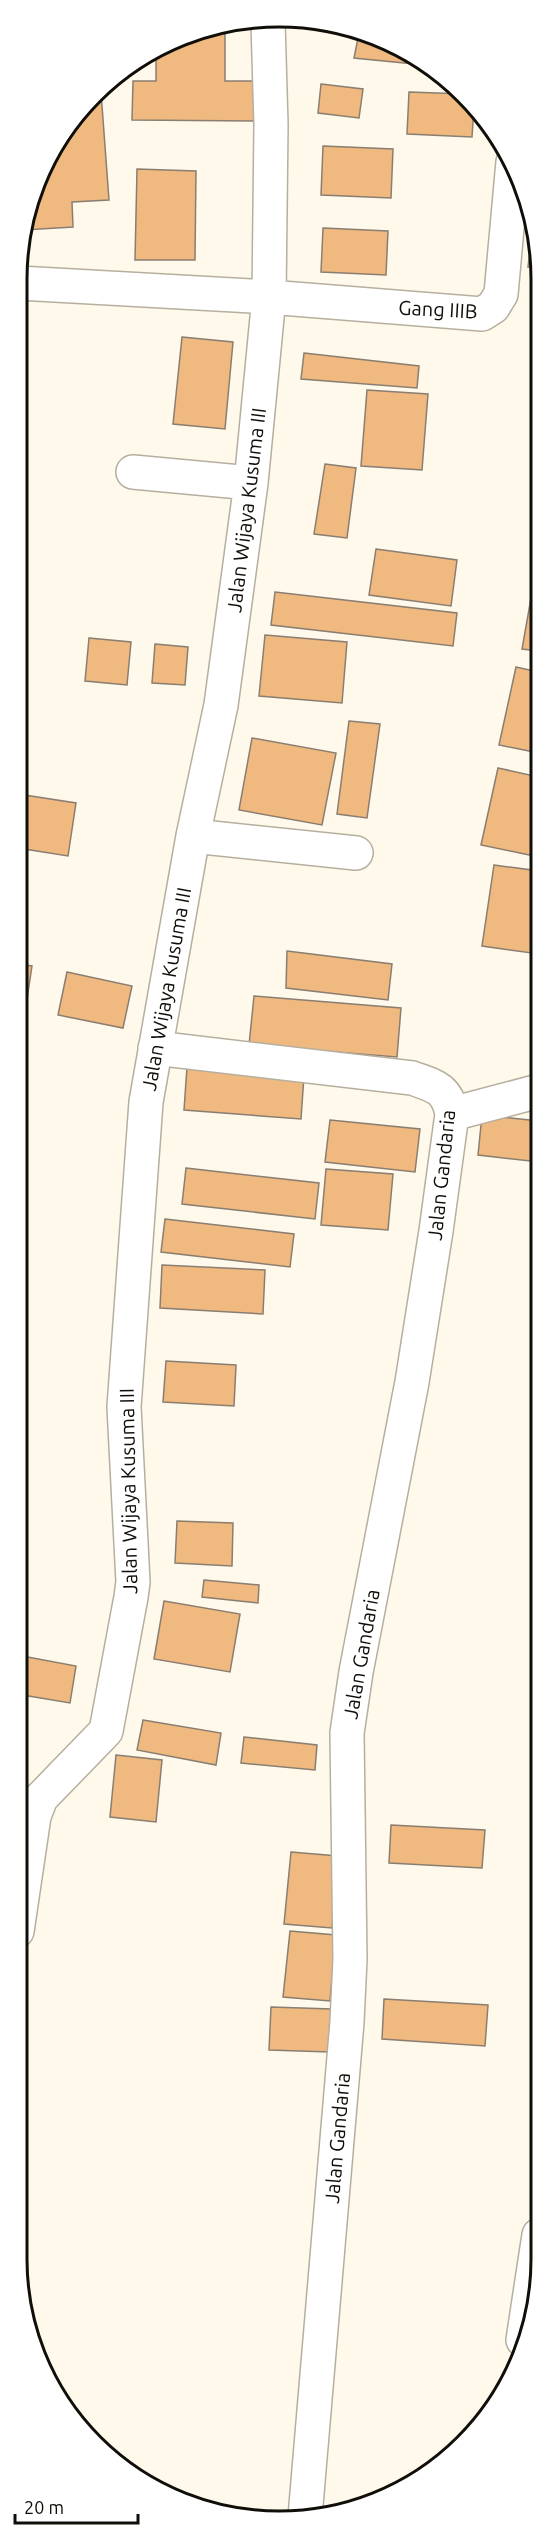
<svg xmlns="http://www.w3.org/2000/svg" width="558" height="2538" font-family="Ubuntu,sans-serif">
  <rect width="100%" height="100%" fill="#fff9eb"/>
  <path fill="#efb980" stroke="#8a7e71" stroke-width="1.5" d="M207,28H225V81H256V121L132,120L133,81H156V53Z
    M359,33L395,44L424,65L354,58Z
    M321,84L363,89L359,118L318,113Z
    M101,92L109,200L72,202L73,227L24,230L52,147Z
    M409,92L465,94L474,106L472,137L407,134Z
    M323,146L393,149L391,198L321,195Z
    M137,169L196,171L195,260H135Z
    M533,225L539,245V268L528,267Z
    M323,228L388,231L386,275L321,272Z
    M182,337L233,342L225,429L173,424Z
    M304,353L419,366L417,388L301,379Z
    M367,390L428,394L422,470L361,466Z
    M325,464L356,468L347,538L314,534Z
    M539,523V558L534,557Z
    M18,542L24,543L18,592Z
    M376,549L457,560L451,606L369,595Z
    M537,564H539V651L522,649Z
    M275,592L457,613L453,646L271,625Z
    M265,635L347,642L342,703L259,696Z
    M89,638L131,642L127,685L85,681Z
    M155,644L188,647L185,685L152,683Z
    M516,667L539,672V753L499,745Z
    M349,721L380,724L367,818L337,814Z
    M252,738L336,753L322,825L239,810Z
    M498,768L539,777V857L481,845Z
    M18,794L76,803L68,856L18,848Z
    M494,865L539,871V954L482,946Z
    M287,951L392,964L388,1000L286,988Z
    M18,964L32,966L24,1019L18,1018Z
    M67,972L132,986L123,1028L58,1015Z
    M254,996L401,1008L397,1057L249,1045Z
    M187,1067L304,1076L301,1119L184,1110Z
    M482,1115L539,1121V1162L478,1155Z
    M330,1120L420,1129L415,1172L325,1162Z
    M186,1168L319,1183L315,1219L182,1204Z
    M326,1169L393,1174L388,1230L321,1225Z
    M165,1219L294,1234L290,1267L161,1252Z
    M162,1265L265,1270L263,1314L160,1308Z
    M166,1361L236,1365L234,1406L163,1402Z
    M177,1521L233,1523L232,1566L175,1563Z
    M204,1580L259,1585L258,1603L202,1597Z
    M164,1601L240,1614L230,1672L154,1659Z
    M17,1655L76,1666L70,1703L17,1694Z
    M143,1720L221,1733L216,1765L137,1750Z
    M244,1737L317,1745L315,1770L241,1763Z
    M116,1755L162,1760L156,1822L110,1817Z
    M391,1825L485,1830L482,1868L389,1863Z
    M291,1852L338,1856L332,1928L284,1924Z
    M290,1931L336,1935L330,2001L283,1997Z
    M384,1999L488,2005L485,2046L382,2039Z
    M271,2007L332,2009L330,2052L269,2050Z"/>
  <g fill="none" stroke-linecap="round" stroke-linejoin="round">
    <defs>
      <path id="minor" d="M19,283L269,297L482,314L493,307L501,294L513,162
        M133,472L251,483
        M193,836L356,853
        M155,1048L412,1078C435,1086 447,1088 452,1114L436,1231L412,1382L356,1672L347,1733L350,1959L347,2022L305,2517
        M452,1114L539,1091
        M17,1931L34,1816L41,1798L106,1731L131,1597L133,1582L124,1407L146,1102L193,836L221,705L251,483L269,297L271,125L268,22
        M523,2340L539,2235"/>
    </defs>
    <use href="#minor" stroke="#b6af9e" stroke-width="36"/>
    <use href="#minor" stroke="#fff" stroke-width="33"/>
  </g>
  <g text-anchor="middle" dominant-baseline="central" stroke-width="5" stroke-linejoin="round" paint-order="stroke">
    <g font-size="20" fill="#100e08" stroke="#fff">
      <text transform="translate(438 309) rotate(3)">Gang IIIB</text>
      <text transform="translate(246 510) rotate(-83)">Jalan Wijaya Kusuma III</text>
      <text transform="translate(166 989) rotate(-80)">Jalan Wijaya Kusuma III</text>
      <text transform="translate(441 1175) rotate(-84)">Jalan Gandaria</text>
      <text transform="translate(128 1491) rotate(-91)">Jalan Wijaya Kusuma III</text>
      <text transform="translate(361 1654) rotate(-80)">Jalan Gandaria</text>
      <text transform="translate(337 2138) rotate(-85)">Jalan Gandaria</text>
    </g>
  </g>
  <path d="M0 0H558V2538H0ZM279 27H279A252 252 0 0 1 531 279V2259A252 252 0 0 1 279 2511H279A252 252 0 0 1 27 2259V279A252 252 0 0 1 279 27Z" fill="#fff" fill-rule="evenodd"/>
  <path fill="none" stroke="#100e08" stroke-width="3" d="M279 27H279A252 252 0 0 1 531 279V2259A252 252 0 0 1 279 2511H279A252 252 0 0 1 27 2259V279A252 252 0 0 1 279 27Z"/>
  <path d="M15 2514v9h123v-9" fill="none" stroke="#100e08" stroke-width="3"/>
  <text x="24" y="2514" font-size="18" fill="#100e08" stroke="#ffffff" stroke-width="4.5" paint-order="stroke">20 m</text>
</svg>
